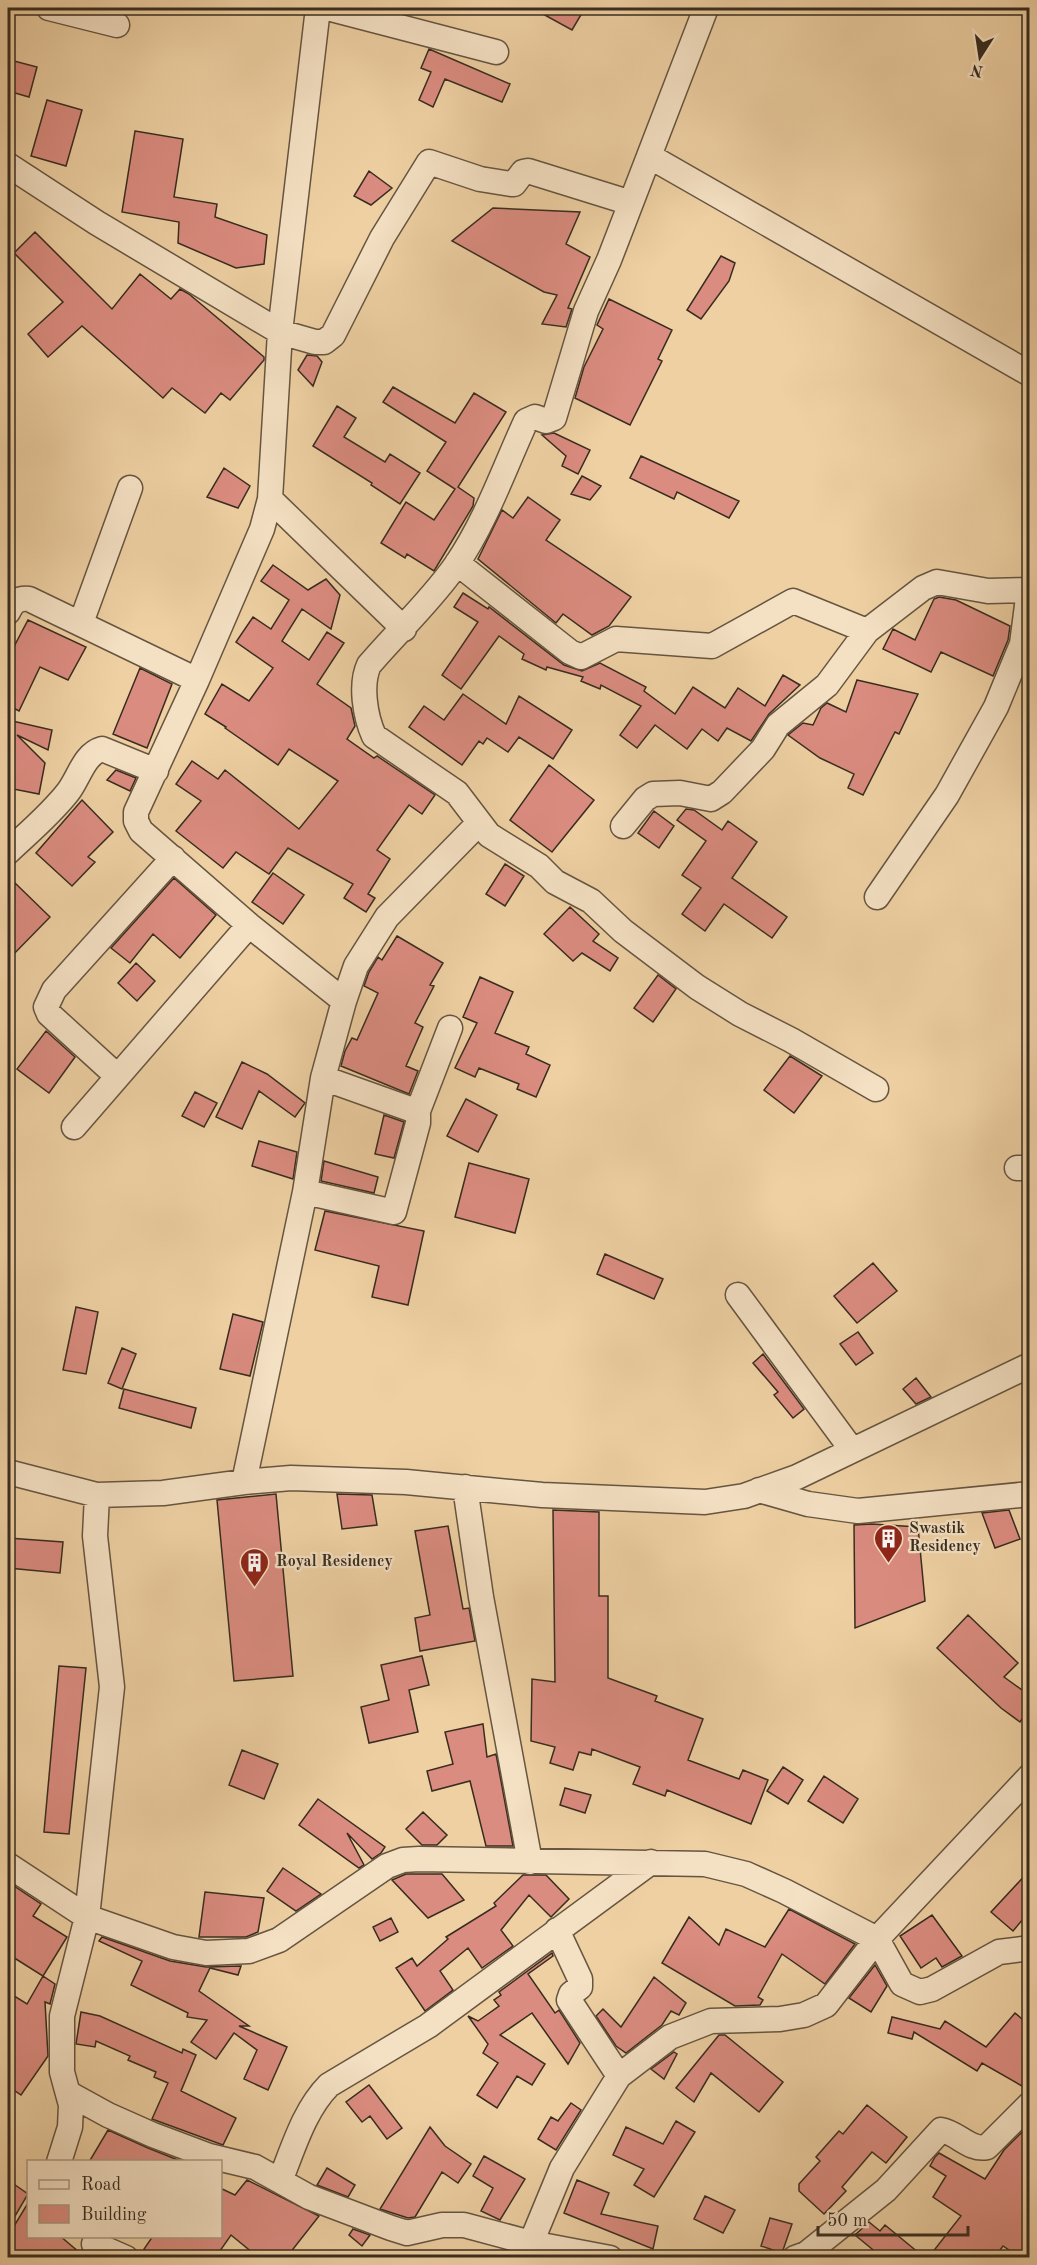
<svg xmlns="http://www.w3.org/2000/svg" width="1037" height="2265" font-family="'Old Standard TT',serif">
  <rect width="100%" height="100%" fill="#eed0a3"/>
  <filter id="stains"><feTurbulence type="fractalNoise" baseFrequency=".00333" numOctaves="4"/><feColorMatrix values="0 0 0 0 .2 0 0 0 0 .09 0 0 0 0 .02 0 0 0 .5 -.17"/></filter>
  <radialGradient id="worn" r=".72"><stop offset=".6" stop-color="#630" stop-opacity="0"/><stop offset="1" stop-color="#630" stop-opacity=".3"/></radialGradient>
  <path fill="#db8c80" stroke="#382c1f" stroke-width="1.5" d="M532,8H571L582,13L572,30Z
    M429,49L510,84L502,102L445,79L433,107L419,100L431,72L421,68Z
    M14,61L37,67L29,97L8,91Z
    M47,100L82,110L66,166L31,156Z
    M135,131L183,139L174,197L217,204L215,217L267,235L264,264L236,268L178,243L179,222L122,212Z
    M369,171L392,188L371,205L354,196Z
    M493,208L580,212L566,244L590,257L568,308L572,309L566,327L542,324L557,295L544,292L452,241Z
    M35,232L112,309L140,274L171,299L180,289L189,294L264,357V360L230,400L221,393L205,413L172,388L163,398L82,326L48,357L28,334L63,302L14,253Z
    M721,256L735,263L729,281L701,319L687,310Z
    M609,299L672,330L658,359L662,361L630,425L575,398L584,367L603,329L597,325Z
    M307,355L317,356L322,362L313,386L298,370Z
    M393,387L455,423L474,393L506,412L458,487L474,498L473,506L434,571L407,554L405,558L381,543L406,502L434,520L455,489L427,471L446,442L383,402Z
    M337,406L356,418L344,437L385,462L390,454L420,473L400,504L371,485L372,483L313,446Z
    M554,433L590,450L578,474L562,466L566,456L542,435Z
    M641,456L739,501L729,518L677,492L674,499L630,478Z
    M224,468L250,486L238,508L207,497Z
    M582,476L601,486L590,500L571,494Z
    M528,497L560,520L546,540L631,597L609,626L592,635L563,614L556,623L478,559L502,510L513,518Z
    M273,565L308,590L326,579L340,595L331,629L302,609L282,641L309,660L327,632L344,643L317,684L351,708L355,726L347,739L374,758L377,756L435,795L422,814L409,805L377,850L390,859L368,894L375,898L366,912L344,898L353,884L288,848L269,874L236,852L223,868L176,831L201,801L176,784L192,761L218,779L225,770L299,829L338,781L289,749L278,765L225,728L226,727L205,714L222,684L249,701L273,668L236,642L253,617L271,629L289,600L261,581Z
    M463,593L488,609L489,607L564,665L582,671L600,663L646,687L644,691L675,714L693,687L725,708L738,688L765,706L783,675L800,685L769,714L751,741L727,728L718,741L702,729L687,749L655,725L637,748L620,735L641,706L601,685L600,689L581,681L583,677L547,667L546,670L522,659L524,654L499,636L461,689L442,675L478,622L454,607Z
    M939,597L956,600L1010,626L1008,640L993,676L941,652L931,672L883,649L893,629L915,640L934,599Z
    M28,620L86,647L68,680L40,667L19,711L8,705V658Z
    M140,668L172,684L147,748L113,734Z
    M857,680L918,694L899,734L895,732L863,795L848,788L854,774L820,758L788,735L803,723L813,725L821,708L827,703L846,712Z
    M463,694L506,724L519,696L572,730L553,759L519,737L508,752L487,738L483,744L479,741L462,765L409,727L424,706L444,720Z
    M8,720L52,730L48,750L17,735L45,763L39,794L8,788Z
    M549,765L594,800L552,852L510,820Z
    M116,770L136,778L130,791L107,780Z
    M82,800L113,832L88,857L95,862L72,886L36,853Z
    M686,809L694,810L722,830L728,821L757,842L732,878L787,917L772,938L724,904L705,931L682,914L701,888L682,875L706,841L677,820Z
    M654,811L674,826L659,848L638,833Z
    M505,864L524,876L505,906L486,894Z
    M273,873L304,895L283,924L252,902Z
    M174,878L216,915L180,958L153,934L130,963L111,948Z
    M15,883L50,917L8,960V891Z
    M570,907L599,934L593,941L618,958L610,971L582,953L573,961L544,934Z
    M397,936L443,963L430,985L434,986L415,1023L423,1027L406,1066L418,1071L409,1094L341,1066L345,1051L352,1038L357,1040L378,993L364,986L369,972L378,957L382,960Z
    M136,963L155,981L137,1001L118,983Z
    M658,975L676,989L653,1022L634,1008Z
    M480,977L513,992L495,1033L529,1047L526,1054L550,1065L536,1097L517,1089L519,1084L479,1068L475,1077L455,1068L477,1023L463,1017Z
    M46,1031L75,1057L49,1093L17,1069Z
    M790,1056L822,1076L794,1113L764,1090Z
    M242,1062L267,1074L305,1103L295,1117L259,1091L242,1129L216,1117Z
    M195,1092L217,1103L204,1127L182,1116Z
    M466,1099L497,1115L478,1152L447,1136Z
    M384,1115L404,1122L394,1158L375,1154Z
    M259,1141L297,1152L293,1179L252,1166Z
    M324,1161L378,1177L374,1193L321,1181Z
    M469,1163L529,1179L515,1233L455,1217Z
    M325,1211L424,1231L408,1305L372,1297L379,1266L315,1250Z
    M605,1254L663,1279L654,1299L597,1274Z
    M873,1263L897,1291L857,1323L834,1296Z
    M76,1307L98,1312L86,1374L63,1370Z
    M233,1314L263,1322L250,1376L220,1369Z
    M858,1332L873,1353L856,1365L840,1344Z
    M122,1348L136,1354L122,1389L108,1383Z
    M763,1354L804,1409L793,1418L774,1395L778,1392L753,1363Z
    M916,1378L931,1397L916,1404L903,1389Z
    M124,1389L196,1408L191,1428L119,1408Z
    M276,1494L293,1676L234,1681L217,1500Z
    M337,1494L372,1495L377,1525L342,1529Z
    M553,1510L599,1512V1596H608V1678L657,1696L655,1701L703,1719L688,1760L739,1779L743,1770L768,1780L751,1824L667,1790L665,1796L633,1784L640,1767L592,1749L591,1755L579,1752L573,1770L550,1763L555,1747L531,1741L532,1679L555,1682Z
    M1009,1510L1020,1539L995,1548L982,1513Z
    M872,1524L918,1527L925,1601L855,1628L854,1525Z
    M448,1526L463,1609L469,1608L475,1641L420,1651L415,1618L430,1615L415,1531Z
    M8,1538L63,1542L60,1573L8,1568Z
    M968,1615L1018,1663L1004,1677L1029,1695V1709L1020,1722L1001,1708L937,1648Z
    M422,1656L429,1685L409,1690L418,1732L369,1743L361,1707L389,1700L381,1665Z
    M59,1666L86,1668L69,1834L44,1832Z
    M483,1724L487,1757L496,1754L513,1846H486L470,1781L432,1791L427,1771L453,1764L445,1732Z
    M242,1750L278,1764L264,1799L229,1785Z
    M783,1767L803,1780L788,1804L767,1791Z
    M824,1776L858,1799L843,1823L808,1801Z
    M565,1788L591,1795L585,1813L560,1805Z
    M318,1799L385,1847L381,1853L372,1859L347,1833L364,1865L359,1868L299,1825Z
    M423,1812L447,1835L437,1845H422L406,1829Z
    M283,1868L321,1894L296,1911L267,1891Z
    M1029,1871V1912L1013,1931L991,1912Z
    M406,1874H442L464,1900L428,1918L392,1880Z
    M523,1875H546L569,1899L551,1917L529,1895L501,1930L513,1946L482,1968L468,1948L440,1971L453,1990L425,2011L396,1968L412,1958L417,1966L448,1939L446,1937L496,1906L494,1903Z
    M14,1886L41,1904L33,1916L67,1937L43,1976L55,1984L50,2004L45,2002L48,2056L21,2095L8,2086V1992L27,2004L43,1976L8,1954V1897Z
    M205,1892L264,1898L258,1932L246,1937H199Z
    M789,1909L855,1944L825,1984L782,1954L758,1997L763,2000L760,2005L735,2006L662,1963L689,1917L719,1945L726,1929L765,1947Z
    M932,1915L962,1956L942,1967L936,1958L921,1968L900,1936Z
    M391,1918L398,1932L380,1941L373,1927Z
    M102,1937L170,1961L206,1967L241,1966L238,1975L210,1968L199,1991L249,2026H239L287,2047L268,2090L244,2079L257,2050L234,2033L216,2059L191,2042L207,2020L187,2017L188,2013L131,1985L142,1961L99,1941Z
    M552,1953L553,1956L528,1974L555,2013L559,2010L580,2043L568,2064L532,2013L500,2035L545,2064L532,2085L517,2076L497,2108L477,2095L498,2063L483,2053L488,2044L468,2016L478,2021L499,2006L494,2000L501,1995L499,1992Z
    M875,1965L887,1986L871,2012L849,1998Z
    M654,1977L686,2003L679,2015L671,2011L662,2025L626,2053L616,2046L596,2016L603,2009L621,2027Z
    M81,2012L100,2016L182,2053L183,2049L196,2055L181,2091L236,2118L223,2145L152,2119L168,2083L154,2077L156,2072L128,2060L130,2056L96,2041L95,2047L76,2044Z
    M1015,2013L1029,2025V2090L982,2063L977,2071L914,2032L912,2039L888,2033L892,2017L940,2029L945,2021L986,2047Z
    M719,2035H725L783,2082L759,2112L711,2073L694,2102L676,2088Z
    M674,2052L677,2054L664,2079L651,2069Z
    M369,2085L402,2128L387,2139L370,2116L362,2122L346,2102Z
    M571,2103L581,2110L556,2150L538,2139L551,2117L558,2121Z
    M867,2105L907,2137L886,2163L872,2152L842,2187L846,2191L824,2214L799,2191V2184L820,2161L816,2157L839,2131L843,2134Z
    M676,2121L695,2132L654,2197L634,2185L644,2169L613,2155L626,2127L663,2144Z
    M1029,2125V2258H1021L1003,2246L994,2258H928L961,2216L933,2197L946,2176L930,2166L935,2157L939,2153L985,2179L1004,2150Z
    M430,2127L445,2146L471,2164L458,2183L442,2172L415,2217L408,2218L380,2209Z
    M108,2130L148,2148L183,2162H89Z
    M484,2156L525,2179L500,2220L481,2211L493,2188L473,2176Z
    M327,2168L355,2185L348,2197L317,2185Z
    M8,2180L28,2194L8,2228Z
    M247,2180L319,2216L286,2258H259L231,2235L215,2258H156L144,2249L153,2236H220V2188L235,2195Z
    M577,2180L609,2193L601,2214L658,2226L653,2249L564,2213Z
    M705,2196L735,2210L723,2233L694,2219Z
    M28,2203V2236H60L86,2258H8V2236Z
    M770,2218L792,2224L782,2253L761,2246Z
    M869,2222L880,2231L885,2225L925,2258H883L855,2235Z
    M353,2229L370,2235L362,2246L349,2235Z"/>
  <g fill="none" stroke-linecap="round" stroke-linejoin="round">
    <defs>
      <path id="minor" d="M49,8L117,25
        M327,8L496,52
        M706,8L609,260L586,311L554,418L546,421L535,417L526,421C504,469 486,521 456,565C430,602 398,631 369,665C360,684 365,716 374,736L457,793L489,835L539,866L555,882L591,901L623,931L697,987L740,1014L791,1040L876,1089
        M649,156L1030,374
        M8,165L97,223L280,332L315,342H324L333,335L382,238L429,162L480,179L511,184H514L523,172L528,171L631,203
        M270,499L404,629
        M457,563L570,652L581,657L616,639L712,646L793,601L867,631
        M8,612C13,602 17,598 29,599L197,680
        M81,623L130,488
        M623,826L645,799L653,794L680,793L711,799L722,792L763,749L778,725L827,685L867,631L923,588L937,582L988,591L1030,590
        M8,852C28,833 51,814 68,792C79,778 84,754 102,749L156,771
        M877,897L947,795L996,707L1022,644L1029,590
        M344,1001L356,966L387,917L479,823
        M117,1076L49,1014L46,1007L54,990L173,858
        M323,1078L410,1109
        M74,1127L249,925
        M1017,1168H1030
        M305,1192L394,1212L418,1123V1111L450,1028
        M738,1295L852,1450
        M8,1472L97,1495L163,1493L244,1482L291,1478L406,1482L542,1495L705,1502L744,1496L797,1477L1030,1365
        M244,1482L305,1192L323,1078L344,1001L249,925L141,831L136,821V812L197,680L262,529L270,499L280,332L318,8
        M465,1487L481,1597L530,1862
        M759,1490L808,1504L858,1511L1030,1494
        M8,1865L87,1917L173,1947L206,1953L249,1951L279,1940L387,1866L403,1860L419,1859L705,1864L746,1874L784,1891L877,1939L902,1984L920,1992L932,1989L999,1952L1030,1948
        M557,1930L580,1979V1987L571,1994L569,2000L619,2076
        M68,2093L108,2115L153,2135L209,2156L255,2167L309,2197L391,2228L407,2233L442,2225H464L531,2243L610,2258
        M59,2162L70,2127L71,2105L62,2072V2016L87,1917L112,1687L95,1536L97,1495
        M280,2181C293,2149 304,2110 329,2085L428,2026L651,1862
        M531,2243L562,2168L619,2076L670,2037L711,2021L780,2019L804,2015L826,2005L877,1939L1030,1776
        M94,2244L126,2258
        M795,2258L806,2254L886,2190L941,2130C958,2133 970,2151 987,2147L1030,2104"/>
    </defs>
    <use href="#minor" stroke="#665540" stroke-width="27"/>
    <use href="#minor" stroke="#f4e0c3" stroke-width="24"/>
  </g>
  <defs>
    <symbol id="building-pin" viewBox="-11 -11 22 30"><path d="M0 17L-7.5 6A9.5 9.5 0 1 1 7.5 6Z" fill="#8f2418" stroke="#f4e0c3"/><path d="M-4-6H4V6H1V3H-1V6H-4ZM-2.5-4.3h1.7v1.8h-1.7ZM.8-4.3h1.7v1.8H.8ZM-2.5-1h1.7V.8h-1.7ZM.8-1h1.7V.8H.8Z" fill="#fff"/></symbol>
  </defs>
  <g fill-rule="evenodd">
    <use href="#building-pin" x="872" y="1522" width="33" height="45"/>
    <use href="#building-pin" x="238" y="1546" width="33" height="45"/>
  </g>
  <g text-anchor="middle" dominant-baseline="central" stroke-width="4.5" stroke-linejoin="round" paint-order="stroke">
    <g font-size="16" font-weight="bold" fill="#382c1f" stroke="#f4e0c3" text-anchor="start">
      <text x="909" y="1529">Swastik<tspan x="909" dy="18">Residency</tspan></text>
      <text x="276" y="1562">Royal Residency</text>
    </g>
  </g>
  <rect width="1037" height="2265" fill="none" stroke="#eed0a3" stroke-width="30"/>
  <rect x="9" y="9" width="1019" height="2247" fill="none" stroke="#382c1f" stroke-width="3"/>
  <rect x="15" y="15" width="1007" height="2235" fill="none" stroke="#382c1f" stroke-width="1.5"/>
  <rect x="27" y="2160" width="195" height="78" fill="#f4e0c3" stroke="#a99881" stroke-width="1.5"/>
  <rect x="39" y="2180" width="30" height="9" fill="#f4e0c3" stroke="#a99881" stroke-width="1.5"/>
  <text x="81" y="2190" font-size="18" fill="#382c1f">Road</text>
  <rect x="39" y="2205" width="30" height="18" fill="#db8c80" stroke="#a99881" stroke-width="1.5"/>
  <text x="81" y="2220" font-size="18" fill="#382c1f">Building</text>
  <g transform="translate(980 57) rotate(192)" stroke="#f4e0c3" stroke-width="4.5" paint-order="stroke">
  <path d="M0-4.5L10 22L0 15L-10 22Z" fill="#382c1f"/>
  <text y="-9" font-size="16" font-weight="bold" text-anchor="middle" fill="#382c1f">N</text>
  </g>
  <path d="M818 2226v9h150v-9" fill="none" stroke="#382c1f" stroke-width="3"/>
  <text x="827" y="2226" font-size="18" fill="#382c1f" stroke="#f4e0c3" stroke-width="4.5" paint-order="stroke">50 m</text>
  <rect width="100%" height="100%" filter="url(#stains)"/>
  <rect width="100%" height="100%" fill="url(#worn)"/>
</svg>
